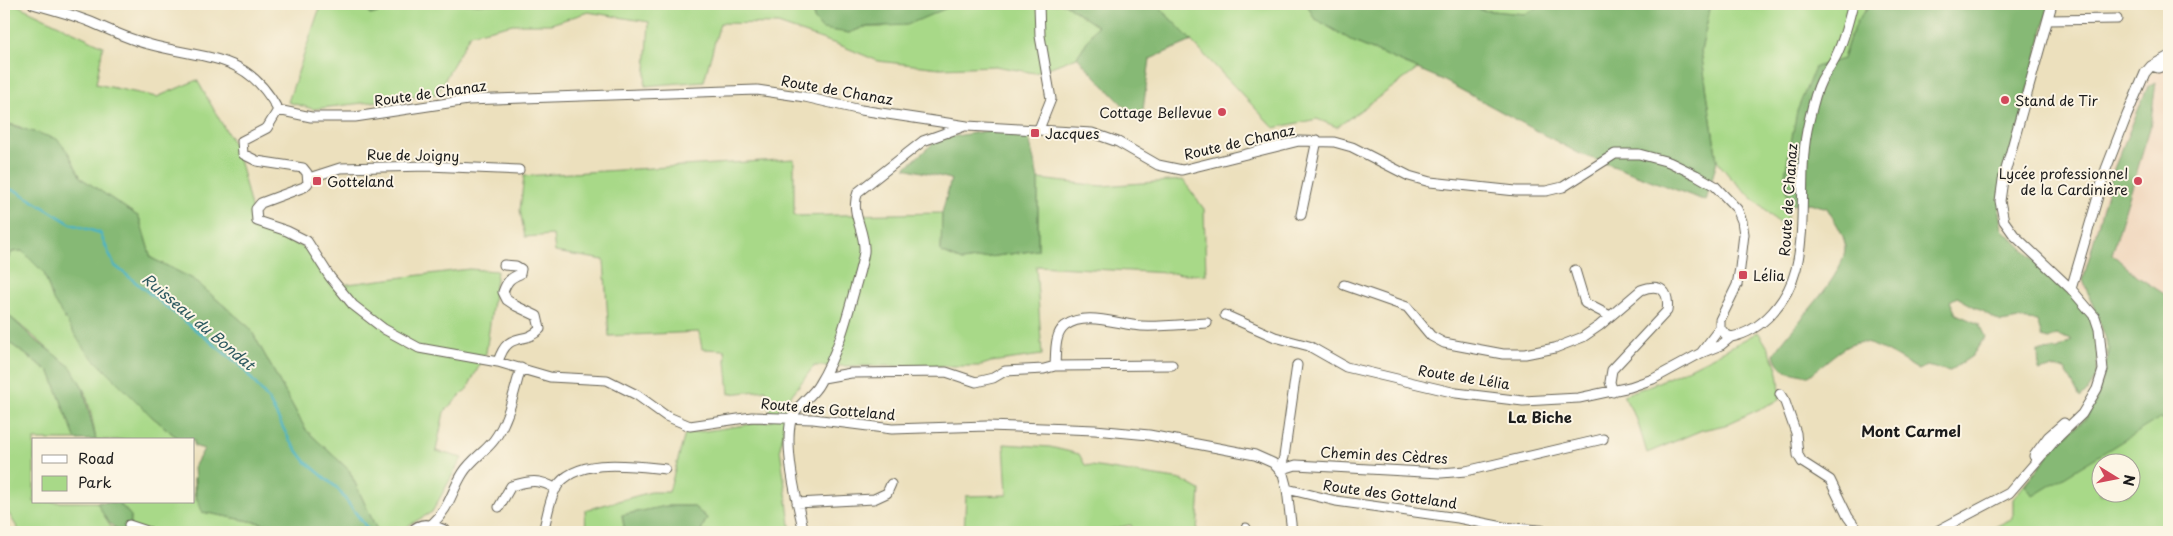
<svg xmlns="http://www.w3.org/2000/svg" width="2173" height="536" font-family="'Playpen Sans',sans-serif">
  <rect width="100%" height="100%" fill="#fcf5e5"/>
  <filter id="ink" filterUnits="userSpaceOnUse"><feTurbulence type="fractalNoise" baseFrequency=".02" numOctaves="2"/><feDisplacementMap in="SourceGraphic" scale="10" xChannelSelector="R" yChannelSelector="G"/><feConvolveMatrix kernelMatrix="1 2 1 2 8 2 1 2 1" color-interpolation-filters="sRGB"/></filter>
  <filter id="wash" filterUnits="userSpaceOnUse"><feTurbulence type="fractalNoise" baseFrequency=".0096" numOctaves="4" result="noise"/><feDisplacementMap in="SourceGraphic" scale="20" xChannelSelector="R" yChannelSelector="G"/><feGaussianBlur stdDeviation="1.12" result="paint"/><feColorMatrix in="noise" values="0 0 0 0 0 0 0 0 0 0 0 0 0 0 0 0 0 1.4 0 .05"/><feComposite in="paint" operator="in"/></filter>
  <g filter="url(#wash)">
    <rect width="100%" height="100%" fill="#ece0bd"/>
    <path fill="#f0d6bc" d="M2169,67V320L2113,295L2081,289L2079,282L2111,167L2140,90L2151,75Z"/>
    <path fill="#a8d988" stroke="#627a52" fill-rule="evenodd" d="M4,4H15L103,46L96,84L157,97L197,80L237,150L256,228L308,249L332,286L469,269L497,271L486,353L467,389L444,412L436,451L462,458L432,512L409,525L403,532H378L349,470L306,430L250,328L193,279L151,258L139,217L81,178L68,152L18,126L4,123Z
      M321,4H366L370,15L407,4H813L814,19L849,33L864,27H881L956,4H1065L1097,26L1077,57L1035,73L995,66L940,68L878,61L842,46L778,24L720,23L704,81L645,86L649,22L588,12L551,24H513L470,34L437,94L313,109L288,102Z
      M1156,4H1307L1314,18L1354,42L1418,69L1337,127L1317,119L1274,128Z
      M1481,4H1545L1525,14L1480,10Z
      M1711,4H1872L1866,8L1850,36L1843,59L1785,174L1789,205L1785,229L1730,177L1717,161L1701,51Z
      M794,159V216L942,213L941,252L962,261L1038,250V179L1102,186L1183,180L1204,209L1206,275L1036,266L1042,355L991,362L979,366H814L790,397L780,448L791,532H700L707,518L693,506H667L622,515L625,532H586L585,510L651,492H669L685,434L772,421L766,390L729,394L725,350L702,349L699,332L609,336L604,260L555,252L553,235L525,237L520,210L524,176Z
      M22,251L44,273L53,300L118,381L150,415L180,440H96C93,423 90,406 84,390C74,366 24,330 4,311V266L12,252Z
      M2169,330V532H1985L2013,518V499L2062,438L2086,417L2104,384L2108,359L2105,334ZM2100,464H2130V494H2100Z
      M1758,332C1773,354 1782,372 1779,400L1725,425L1702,430L1647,453L1637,420L1623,395C1670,380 1715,356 1758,332Z
      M4,339L50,372L76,440H34V502H97L111,527L122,532H20L4,506Z
      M1004,444L1050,447L1079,454L1085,465L1182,480L1200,490L1197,532H1134L1131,525L1105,530V532H964L966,496L1007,495Z
      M194,477L196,496L202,512L266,524L271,532H130L131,516L118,502H194Z"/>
    <path fill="#86b974" stroke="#516a48" d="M366,4H407L370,15Z
      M813,4H956L907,25L864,27L849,33L822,29L814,19Z
      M1065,4H1156L1192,41L1150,59L1141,124L1077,57L1097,26Z
      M1307,4H1481L1480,10L1525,14L1545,4H1711L1701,51L1717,161L1706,201L1578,153L1441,79L1354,42L1314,18Z
      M1872,4H2049L1999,212L2002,229L2092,315C2096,346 2107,376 2080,398L2065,369L2050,368L2039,371L2038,351L2058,350L2072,340L2056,335L2049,339L2042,337L2037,321L2019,319L2001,322L1957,297L1950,301L1956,314L1979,324L1985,337L1972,356L1950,371L1926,366L1919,370C1905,362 1871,339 1856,343C1841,346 1821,367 1809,376C1793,373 1778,372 1774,354C1789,329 1847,275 1845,246C1845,234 1833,219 1827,208L1810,203L1789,205L1785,174L1797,111L1815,67L1843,59C1849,40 1856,16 1872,4Z
      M2156,82L2150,128L2112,254L2138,277L2169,297V424L2160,418L2033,496L2025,485L2059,442L2086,419L2096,402L2110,349L2083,280L2113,171L2148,86Z
      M4,123L57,139L68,152L81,178L139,217L151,258L193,279L250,328L306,430L349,470L378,532H271L266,524L202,512L196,496L194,467L204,449L194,446V440H180L150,415L84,349L53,300L44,273L22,251L12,252L4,266Z
      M992,130L1028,134L1038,179V250L962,261L941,252L942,213L951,179L905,168L938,139Z
      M4,311L34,339L71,367L83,388L96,440H76L50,372L4,339Z
      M97,502H118L131,516L130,532C112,532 104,517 97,502Z
      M666,506H693L707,518L700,532H625L622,515Z"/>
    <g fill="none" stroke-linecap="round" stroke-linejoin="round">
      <path stroke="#48b4c5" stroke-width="2.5" d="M4,190H15L71,224L100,233L114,265L241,366L268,399L290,441L306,462L337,488L370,532"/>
    </g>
  </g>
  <g filter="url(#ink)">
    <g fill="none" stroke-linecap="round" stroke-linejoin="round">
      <defs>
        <path id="minor" d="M33,4C51,9 70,14 88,21C108,29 127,39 148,44C204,60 247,51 278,110L311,117H355L468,100L757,90L805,97L861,110L967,126L1092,133L1118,142L1158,165L1182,170L1299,141L1334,142L1352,147L1409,176L1430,182L1516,191H1546L1563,187L1615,154H1639L1669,162L1696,175L1715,186L1737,209L1742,221L1744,234L1740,268L1737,285L1720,320V328L1725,334L1731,337C1763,331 1788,300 1796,269C1808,222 1797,169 1809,121C1812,108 1815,93 1821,81C1825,73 1831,66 1835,58C1844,42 1848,21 1853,4
          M1039,4L1040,36L1051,99L1039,129
          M2048,20L2117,19
          M2151,66L2158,68L2169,64
          M278,110L267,128L242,141L243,154L257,161L303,168L307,173L308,183L304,187L261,203L256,209L257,221L287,231L307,241L330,277L353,305L384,329L419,348L498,362L550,377L607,380L637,395L666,416L690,426L752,417L813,419L892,429L987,426L1095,430L1149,435L1255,455L1273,463L1283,474L1287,489L1292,532
          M309,178L340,168L428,166L519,170
          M1301,215L1317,140
          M1575,270L1585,303L1610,316
          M1344,285L1407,307L1431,336L1444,343L1503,354H1525L1555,348L1583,337L1599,326L1641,290C1660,283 1670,290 1667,311L1612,370L1610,382L1613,392
          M2071,289L2106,169L2127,115L2145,73L2151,66L2169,56
          M1225,315L1275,337L1309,346L1346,367L1456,393L1523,401L1579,398L1630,387L1653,379L1701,353L1721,345L1731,337
          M1701,353L1720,328
          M498,362C508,329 524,346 540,329L537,316L516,306L507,300L503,292C507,281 510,278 520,274L521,269L516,266L504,265
          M1055,366L1172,365
          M823,378L851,373L946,372L976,382L993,378L1005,371L1044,369L1055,366C1056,353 1054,334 1065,326C1085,310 1119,325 1141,326C1163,327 1186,324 1207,323
          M1780,394L1785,402L1796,433L1798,455L1802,462L1830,480L1848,517L1859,532
          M2034,456L2048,437L2064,423
          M1280,470L1296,465L1441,473L1466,471L1603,439
          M1280,470L1284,457L1297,365
          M1287,489L1336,501L1458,518L1503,527L1563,532
          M797,503L874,499L887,493L891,484
          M499,507L511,486C529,481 539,478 556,489
          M432,524C450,508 451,492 463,473C472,459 485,452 494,440C509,420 514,391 521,368
          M129,525L150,532
          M1246,528L1248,532
          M411,532C421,520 436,525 448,532
          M543,532C547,518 549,500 556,488C575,456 635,466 665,469
          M804,532C797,502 784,450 791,420C794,407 813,396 819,384C837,355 846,321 855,288C858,277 862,264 864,252C866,232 849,212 858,192L923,141L962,127
          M1935,532L2009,493L2056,439L2082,414L2097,389L2103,370L2099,329L2095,317L2071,289L2014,235L2004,221L2000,201L2003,180L2052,4"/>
      </defs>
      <use href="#minor" stroke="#656154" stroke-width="11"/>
      <use href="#minor" stroke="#fff" stroke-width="9"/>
    </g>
  </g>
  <g fill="#d1495b" stroke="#fcf5e5" stroke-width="2">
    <circle cx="2005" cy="100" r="5"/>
    <circle cx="1222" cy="112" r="5"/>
    <rect x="1030" y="128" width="10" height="10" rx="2.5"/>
    <rect x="312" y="176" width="10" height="10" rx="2.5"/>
    <circle cx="2138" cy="181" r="5"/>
    <rect x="1738" y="270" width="10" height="10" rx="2.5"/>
  </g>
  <g text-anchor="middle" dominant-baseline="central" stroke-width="4" stroke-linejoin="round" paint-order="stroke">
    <g font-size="14" fill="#1c1c1c" stroke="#fcf5e5">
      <text transform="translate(837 90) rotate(10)">Route de Chanaz</text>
      <text transform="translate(430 93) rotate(-8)">Route de Chanaz</text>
      <text transform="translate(1239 142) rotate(-13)">Route de Chanaz</text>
      <text transform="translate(413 155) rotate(1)">Rue de Joigny</text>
      <text transform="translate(1788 200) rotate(-86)">Route de Chanaz</text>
      <text transform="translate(1464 377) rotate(9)">Route de Lélia</text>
      <text transform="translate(828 409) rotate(5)">Route des Gotteland</text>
      <text transform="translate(1384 455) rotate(3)">Chemin des Cèdres</text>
      <text transform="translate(1390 494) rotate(8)">Route des Gotteland</text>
    </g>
    <g font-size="14" fill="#1c1c1c" stroke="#fcf5e5" text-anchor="start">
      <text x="2015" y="100">Stand de Tir</text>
      <text x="1212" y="112" text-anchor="end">Cottage Bellevue</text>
      <text x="1045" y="133">Jacques</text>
      <text x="2128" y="173" text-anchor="end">Lycée professionnel<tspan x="2128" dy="16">de la Cardinière</tspan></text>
      <text x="327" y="181">Gotteland</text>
      <text x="1753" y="275">Lélia</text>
    </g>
    <g font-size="15" font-style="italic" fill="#2e5960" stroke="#fcf5e5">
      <text transform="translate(199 321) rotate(40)">Ruisseau du Bondat</text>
    </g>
    <g font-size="15" font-weight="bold" fill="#1c1c1c" stroke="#fcf5e5">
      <text x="1540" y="416">La Biche</text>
      <text x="1911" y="430">Mont Carmel</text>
    </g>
  </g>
  <rect width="2173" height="536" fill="none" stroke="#fcf5e5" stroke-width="20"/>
  <rect x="32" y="438" width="162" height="65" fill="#fcf5e5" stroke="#a29e95"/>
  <rect x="42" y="455" width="25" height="8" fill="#ffffff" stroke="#a29e95"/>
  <text x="78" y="464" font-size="15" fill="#1c1c1c">Road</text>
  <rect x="42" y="476" width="25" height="15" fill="#a8d988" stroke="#a29e95"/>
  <text x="78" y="488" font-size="15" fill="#1c1c1c">Park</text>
  <g transform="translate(2116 478) rotate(100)"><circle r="24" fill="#fcf5e5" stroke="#a29e95"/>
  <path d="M0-4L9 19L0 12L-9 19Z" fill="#d1495b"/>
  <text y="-8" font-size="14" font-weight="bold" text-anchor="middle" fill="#1c1c1c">N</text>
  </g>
</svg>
